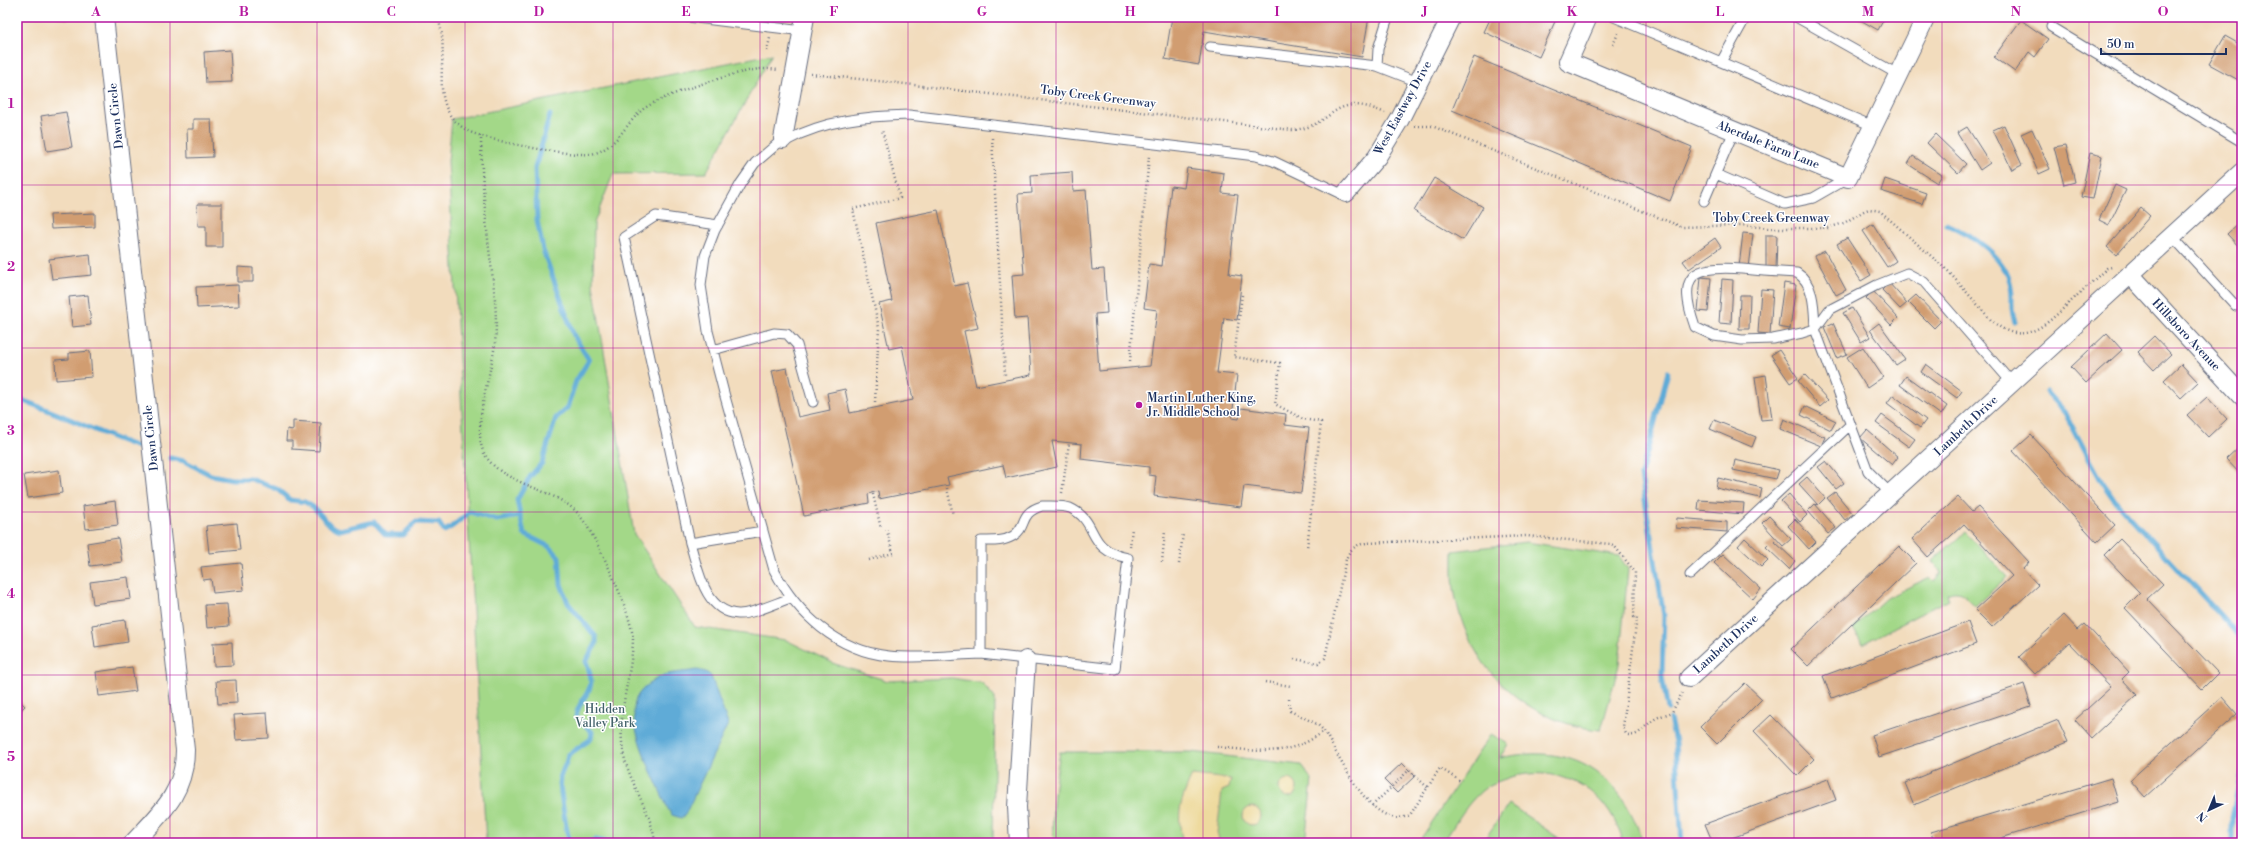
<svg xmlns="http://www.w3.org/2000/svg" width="2259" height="860" font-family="'Libre Bodoni',serif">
  <rect width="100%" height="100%" fill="#fff"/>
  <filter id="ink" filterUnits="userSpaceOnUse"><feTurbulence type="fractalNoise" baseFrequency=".025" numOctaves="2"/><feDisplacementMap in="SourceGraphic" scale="8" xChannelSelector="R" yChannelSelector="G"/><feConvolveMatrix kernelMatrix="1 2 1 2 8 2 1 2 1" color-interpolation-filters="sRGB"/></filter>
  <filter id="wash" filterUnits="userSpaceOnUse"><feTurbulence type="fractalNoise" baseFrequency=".012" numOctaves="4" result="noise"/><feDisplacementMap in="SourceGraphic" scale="16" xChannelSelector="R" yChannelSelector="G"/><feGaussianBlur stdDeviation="0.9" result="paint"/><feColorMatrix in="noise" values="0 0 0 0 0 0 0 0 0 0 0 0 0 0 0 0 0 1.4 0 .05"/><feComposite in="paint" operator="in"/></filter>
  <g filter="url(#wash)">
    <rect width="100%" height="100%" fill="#f2dcbd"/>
    <path fill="#a3d888" stroke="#5f8473" d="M772,54L706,173L613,174L594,223L593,284L634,534L695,627L786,640L835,664L888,681L952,678L982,683L995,698L993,843H486L448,161L452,119Z
      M1965,532L2007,577L1975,606C1966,596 1960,588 1947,594L1949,599L1862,644L1853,628L1886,598L1930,577L1934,581L1941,573L1933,560Z
      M1526,542L1619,556L1628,569L1619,665L1601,730C1529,724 1470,670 1456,599C1452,583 1453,567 1453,551Z
      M1491,734L1508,744L1500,758C1572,742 1622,773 1643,843H1623C1622,835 1618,827 1614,820C1594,782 1552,766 1511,777C1503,780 1495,782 1488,786C1468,800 1456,823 1443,843H1418Z
      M1060,752H1192L1301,765L1312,780L1305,843H1054C1050,812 1055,783 1060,752Z
      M1509,804L1566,843H1482Z"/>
    <path fill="#eeda9e" stroke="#84847e" d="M1192,775L1231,779L1229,788L1222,791L1217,833L1220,843H1183C1176,812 1180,803 1192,775Z
      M1279 788a9 9 0 1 1 18 0a9 9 0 1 1-18 0Z
      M1243 816a9 9 0 1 1 18 0a9 9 0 1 1-18 0Z"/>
    <path fill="#5fabd7" stroke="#3d6d9a" d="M697,670L706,672L711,676L728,724L685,815L681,818L672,815L668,809C657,782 628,731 635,702C637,691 654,679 664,675C674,672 687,672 697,670Z"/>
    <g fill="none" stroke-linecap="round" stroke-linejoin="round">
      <path stroke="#5fabd7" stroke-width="5" d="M550,115L535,168L537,220L543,250L574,336L589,360L576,381L567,408L556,418L542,463L530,477L517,500L524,534L550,547L559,557L561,584L568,603L596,637V644L586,661C588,667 591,675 591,681C591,694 578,701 576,716L592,732L591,739L568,755C567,764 562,770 560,778C559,785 567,835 570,843
        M1946,224C1972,235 2005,255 2011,286C2014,299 2009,307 2015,322
        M1668,372L1641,475L1664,616L1662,677L1668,709
        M2046,392L2065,413L2103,484L2113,498L2242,639
        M17,399C59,412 97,433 138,447
        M170,458L184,461L211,475L232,479H251L277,489L290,500L305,502L313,507L331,526L340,530L374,522L386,535H403L416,522L439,523L444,531C454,527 461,518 470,512L497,520L520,516
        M1670,719L1675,742L1682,843
        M586,843L596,840L611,843
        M2232,843V818L2242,768"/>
    </g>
    <g id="blocks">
      <path fill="#d19d71" d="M56,17H69V20Z
        M1172,17H1369L1362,57L1204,31L1199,65L1165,59Z
        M1491,17H1557L1539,57L1484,32Z
        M1855,17H1885L1878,30Z
        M2021,20L2048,39L2035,57L2029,52L2015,72L1994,57Z
        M2225,36L2241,45L2242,42V82L2209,64Z
        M230,50L232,82L206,83L204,52Z
        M1474,57L1692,147L1670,201L1452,110Z
        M66,112L72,147L47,151L41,116Z
        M193,119H211L213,157L188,158L187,129H193Z
        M2004,125L2022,165L2012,170L1993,130Z
        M1967,127L1990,163L1980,170L1957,133Z
        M2032,129L2050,169L2039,174L2021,134Z
        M1935,134L1966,164L1958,173L1927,143Z
        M2066,145L2075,182L2064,185L2054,147Z
        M2090,153L2102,156L2093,199L2081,197Z
        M1913,156L1942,175L1937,183L1908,164Z
        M1187,168L1224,173L1222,193L1238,195L1229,274L1242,276L1237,320L1224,318L1217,373L1237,375L1232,418L1239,419L1241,408L1286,414L1285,425L1309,428L1301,493L1244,486L1241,507L1154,496L1156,476L1149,475V467L1081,459L1082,444L1052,441L1057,467L1006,478L1003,465L947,477L949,485L879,499L878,491L868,494L869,503L804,516L772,371L787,368L798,417L830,410L827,393L845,389L850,413L913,400L902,346L889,349L879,304L892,301L876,223L938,210L955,286L967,283L978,328L964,331L976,386L1031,375L1027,318L1015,319L1012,275L1024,274L1018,194L1032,193L1031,175L1072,172L1073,191L1086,190L1092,270L1104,269L1107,313L1095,314L1099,371L1150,366L1157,310L1144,308L1149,264L1162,266L1171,186L1184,188Z
        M1434,178L1483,207L1463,240L1414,211Z
        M1885,179L1926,193L1922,204L1881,191Z
        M2115,185L2126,190L2109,225L2099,220Z
        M197,204H222V247H206V226H198Z
        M2141,208L2150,216L2116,255L2107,247Z
        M95,213V227L51,229L50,215Z
        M2242,220V250L2227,234Z
        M1873,224L1896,261L1887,267L1863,231Z
        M1743,233L1753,234L1749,268L1739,267Z
        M1766,235H1777L1776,269H1766Z
        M1715,238L1721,247L1689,269L1683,261Z
        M1847,238L1871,275L1861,281L1837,244Z
        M1825,251L1846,290L1836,295L1815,256Z
        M90,254L92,275L52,279L49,259Z
        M238,267L253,268V282H238Z
        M1701,277L1711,278L1708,312L1698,311Z
        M1722,279L1733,280L1731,324L1719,323Z
        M1784,283L1796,285L1790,329L1778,327Z
        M1889,283L1907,303L1900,309L1882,290Z
        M238,285L239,306L197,308L196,287Z
        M1761,289L1773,290L1770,334L1758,333Z
        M1873,291L1898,318L1891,325L1866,298Z
        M88,295L91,325L72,327L69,297Z
        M1740,295H1750L1749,329H1739Z
        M1916,295L1941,321L1934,328L1908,302Z
        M1852,308L1870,337L1861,342L1843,313Z
        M1833,323L1847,354L1837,358L1824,327Z
        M1879,323L1905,359L1896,365L1870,330Z
        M2107,333L2122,350L2086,383L2071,367Z
        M2154,336L2171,354L2154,370L2137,352Z
        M1863,347L1883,377L1867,388L1847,357Z
        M1779,350L1798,378L1790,383L1771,355Z
        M90,351L92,377L56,380L55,360L69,359V353Z
        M1926,364L1962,391L1957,398L1921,372Z
        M2181,364L2198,382L2181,398L2164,380Z
        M1766,375L1772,419L1761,420L1755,377Z
        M1805,375L1828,400L1820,407L1798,381Z
        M1906,376L1947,406L1941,415L1900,385Z
        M1893,395L1926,420L1920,428L1887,403Z
        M2207,397L2227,419L2208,437L2187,415Z
        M1805,406L1836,421L1831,430L1801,415Z
        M1882,415L1915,439L1909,447L1876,423Z
        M1784,419L1825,437L1821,446L1780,429Z
        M1714,420L1756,437L1752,447L1710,429Z
        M293,421L321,423L319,451L292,449V441H286L287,429L293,430Z
        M1867,430L1898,457L1892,465L1860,438Z
        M2031,435L2115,525L2097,542L2013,451Z
        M2242,444V476L2226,459Z
        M1735,460L1779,470L1776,479L1733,470Z
        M1826,461L1844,483L1836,489L1818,467Z
        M59,470L62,493L28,498L24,475Z
        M1807,477L1825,498L1818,505L1799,484Z
        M1718,478L1762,488L1760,498L1716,488Z
        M1835,492L1853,514L1845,520L1827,498Z
        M1789,494L1807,515L1800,522L1781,501Z
        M1958,497L1972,512L1978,507L2029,562L2023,569L2038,585L1992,627L1975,610L2012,576L1964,524L1928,557L1912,539Z
        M1699,500L1744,503L1743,514L1698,510Z
        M115,501L118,525L86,529L83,506Z
        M1815,504L1836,528L1828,534L1808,511Z
        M1769,516L1791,539L1783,546L1762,523Z
        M1677,518L1727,522V532L1676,528Z
        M1795,519L1816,542L1809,549L1788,526Z
        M237,523L240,550L209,553L206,526Z
        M118,538L122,562L90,566L87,543Z
        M1745,538L1768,560L1761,567L1738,546Z
        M2120,539L2163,584L2147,599L2218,673L2202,689L2125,608L2140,593L2104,555Z
        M1773,540L1795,561L1789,569L1766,547Z
        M1899,546L1916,563L1808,666L1791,649Z
        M1723,554L1761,589L1753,599L1714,563Z
        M241,563L244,590L213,593L211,579L203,580L201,567Z
        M128,577L131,599L93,604L90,582Z
        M227,604L229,626L207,628L205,605Z
        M2064,615L2078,630L2085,624L2129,672L2122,679L2137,695L2091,738L2075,720L2111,687L2069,643L2035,674L2019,657Z
        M125,620L128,642L95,647L92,625Z
        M1968,622L1976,644L1832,698L1823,676Z
        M232,642L233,665L214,666L213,643Z
        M132,667L136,691L99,696L96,672Z
        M236,680L237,703L218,704L216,681Z
        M1745,683L1762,699L1717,744L1700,727Z
        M2024,684L2031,706L1879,757L1872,735Z
        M2222,697L2237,714L2145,797L2130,780Z
        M17,698L25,706L17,714Z
        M267,713L269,738L236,740L234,715Z
        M1771,715L1814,759L1797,776L1754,731Z
        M2058,720L2068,742L1914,805L1905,783Z
        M1402,763L1415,776L1397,793L1384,780Z
        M2111,778L2118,802L1985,843H1934L1931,832Z
        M1828,779L1836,800L1718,843H1713L1705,824Z"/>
    </g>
  </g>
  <g filter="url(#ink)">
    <use href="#blocks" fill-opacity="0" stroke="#666c7f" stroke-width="1"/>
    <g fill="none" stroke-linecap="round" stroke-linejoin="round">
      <defs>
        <path id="lane" d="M688,17L803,31
          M1614,17L1873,126
          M1796,17L1899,75
          M2051,27L2242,142
          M1210,47L1377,66L1418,82
          M1721,62L1746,17
          M1377,66L1378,49L1388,17
          M1716,174L1785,204L1813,198L1848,178
          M1704,201L1734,131
          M2172,236L2236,306
          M713,350L774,333L787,334L797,345L813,402
          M1891,494L1868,471L1815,329C1814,310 1815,284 1797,273C1778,272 1760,271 1742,269C1691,265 1677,275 1695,327L1714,336L1742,340L1773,339L1802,333L1815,329L1829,310L1877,285L1907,273L1924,282L2012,383
          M1042,506C1051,506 1062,505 1070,508C1092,518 1090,536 1103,547C1111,554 1119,556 1128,558L1115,669L981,654V541C992,541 1003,542 1013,536C1028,527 1018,513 1042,506Z
          M763,531L690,543C698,568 704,612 738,614C751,615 778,602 791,598
          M690,543L624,237L656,216L718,225
          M1690,575L1850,425
          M981,654C952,655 919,659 889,656C838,651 797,614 774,570L724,393L708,331L701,285L705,256L715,230L741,183L755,163L783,139L788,140C825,120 868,116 909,115L1256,156L1273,161L1342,194L1346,193"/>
        <path id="street" d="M104,17L185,750C185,793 161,813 133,843
          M1588,17L1568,62L1848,178L1926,17
          M783,139L805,17
          M1346,193L1377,157L1400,119L1451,17
          M2130,274L2242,396
          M1689,678L2242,172
          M1019,843L1017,807L1026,660"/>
      </defs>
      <use href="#lane" stroke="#666c7f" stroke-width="11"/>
      <use href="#street" stroke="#666c7f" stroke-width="20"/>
      <path stroke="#666c7f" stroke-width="2.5" stroke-dasharray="1 3" stroke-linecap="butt" d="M437,17C451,47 432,86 450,115C454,121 461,127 468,131C485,140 578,159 595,153C616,147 626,124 641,111C657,96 738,71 760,69C767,69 772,69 778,70
        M1613,45L1619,31
        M767,51L770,38
        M811,74L897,83L1292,130C1336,127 1331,89 1385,113
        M1415,126H1432L1682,227L1742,225L1768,228H1828L1844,223L1864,211L1869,209L1880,211L1948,271L1991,320C2022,348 2044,327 2068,304C2081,292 2094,280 2107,268L2112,267
        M481,135C481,173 485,211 489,249C493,280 498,312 495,343C492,371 474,421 482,448C495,486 557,486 580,516C596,535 634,618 633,641C631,679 617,712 623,750C628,783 652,811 655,843
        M992,138L1005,375
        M1242,295L1234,357L1280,363L1275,404L1303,419L1321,422L1307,548
        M1130,361L1149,156
        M875,402L879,328L853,209L900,198L882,130
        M947,488L953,515
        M1062,493L1069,443
        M873,494L881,529
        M1130,547L1132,528
        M869,560L893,553L886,527
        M1162,562L1165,531
        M1179,564L1183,534
        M1294,659L1318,663L1325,658L1345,563C1348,551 1354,545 1366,543L1527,536L1610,544L1616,548L1635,572L1634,617H1637L1623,727L1626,734C1638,739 1643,727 1652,721C1658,716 1666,715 1672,712L1682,693
        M1265,682L1291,686
        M1289,699L1290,711L1317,724L1324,731C1340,757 1372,833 1410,815L1440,768L1460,781
        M1217,747C1258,751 1289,758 1324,731
        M1372,806L1409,770L1428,788"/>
      <use href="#lane" stroke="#fff" stroke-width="9"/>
      <use href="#street" stroke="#fff" stroke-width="18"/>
    </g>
  </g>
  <path fill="none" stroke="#b5179e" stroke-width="1" stroke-opacity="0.55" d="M170,17V843M317,17V843M465,17V843M613,17V843M760,17V843M908,17V843M1056,17V843M1203,17V843M1351,17V843M1499,17V843M1646,17V843M1794,17V843M1942,17V843M2089,17V843M17,185H2242M17,348H2242M17,512H2242M17,675H2242"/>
  <circle fill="#b5179e" stroke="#fff" stroke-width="1.5" cx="1139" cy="405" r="4"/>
  <g text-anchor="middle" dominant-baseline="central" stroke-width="3" stroke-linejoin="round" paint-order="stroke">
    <g font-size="12" fill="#1b2f5e" stroke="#fff">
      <text transform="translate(1098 97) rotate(7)">Toby Creek Greenway</text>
      <text transform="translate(1403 108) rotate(-61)">West Eastway Drive</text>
      <text transform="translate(116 116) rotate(-96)">Dawn Circle</text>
      <text transform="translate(1768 145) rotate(22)">Aberdale Farm Lane</text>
      <text x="1771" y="218">Toby Creek Greenway</text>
      <text transform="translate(2186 335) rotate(47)">Hillsboro Avenue</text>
      <text transform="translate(1966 426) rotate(-43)">Lambeth Drive</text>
      <text transform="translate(151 438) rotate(-96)">Dawn Circle</text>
      <text transform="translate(1726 644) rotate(-42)">Lambeth Drive</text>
    </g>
    <g font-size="12" fill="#1b2f5e" stroke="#fff" text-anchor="start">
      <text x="1147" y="398">Martin Luther King,<tspan x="1147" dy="14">Jr. Middle School</tspan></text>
    </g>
    <g font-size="12" fill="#44626b" stroke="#fff">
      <text x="605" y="709">Hidden<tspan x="605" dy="14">Valley Park</tspan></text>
    </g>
  </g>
  <rect width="2259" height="860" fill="none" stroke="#fff" stroke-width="44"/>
  <g transform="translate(2209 810) rotate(224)" stroke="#ffffff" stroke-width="3" paint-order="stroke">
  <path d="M0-3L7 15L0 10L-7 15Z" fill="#1b2f5e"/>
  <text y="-6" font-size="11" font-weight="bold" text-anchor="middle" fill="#1b2f5e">N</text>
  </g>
  <path d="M2101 48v6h125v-6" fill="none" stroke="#1b2f5e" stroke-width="2"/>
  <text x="2107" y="48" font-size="12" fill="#1b2f5e" stroke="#ffffff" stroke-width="3" paint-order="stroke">50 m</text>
  <rect x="22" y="22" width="2215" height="816" fill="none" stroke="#b5179e" stroke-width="1.5"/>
  <g font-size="13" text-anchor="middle" font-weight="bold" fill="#b5179e">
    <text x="96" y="16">A</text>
    <text x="244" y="16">B</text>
    <text x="391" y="16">C</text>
    <text x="539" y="16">D</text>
    <text x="686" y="16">E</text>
    <text x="834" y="16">F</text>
    <text x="982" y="16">G</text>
    <text x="1130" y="16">H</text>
    <text x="1277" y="16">I</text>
    <text x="1425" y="16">J</text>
    <text x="1572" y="16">K</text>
    <text x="1720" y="16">L</text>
    <text x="1868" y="16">M</text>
    <text x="2016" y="16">N</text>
    <text x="2163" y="16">O</text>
    <text x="11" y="108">1</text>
    <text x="11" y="271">2</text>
    <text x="11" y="435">3</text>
    <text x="11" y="598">4</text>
    <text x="11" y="761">5</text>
  </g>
</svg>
